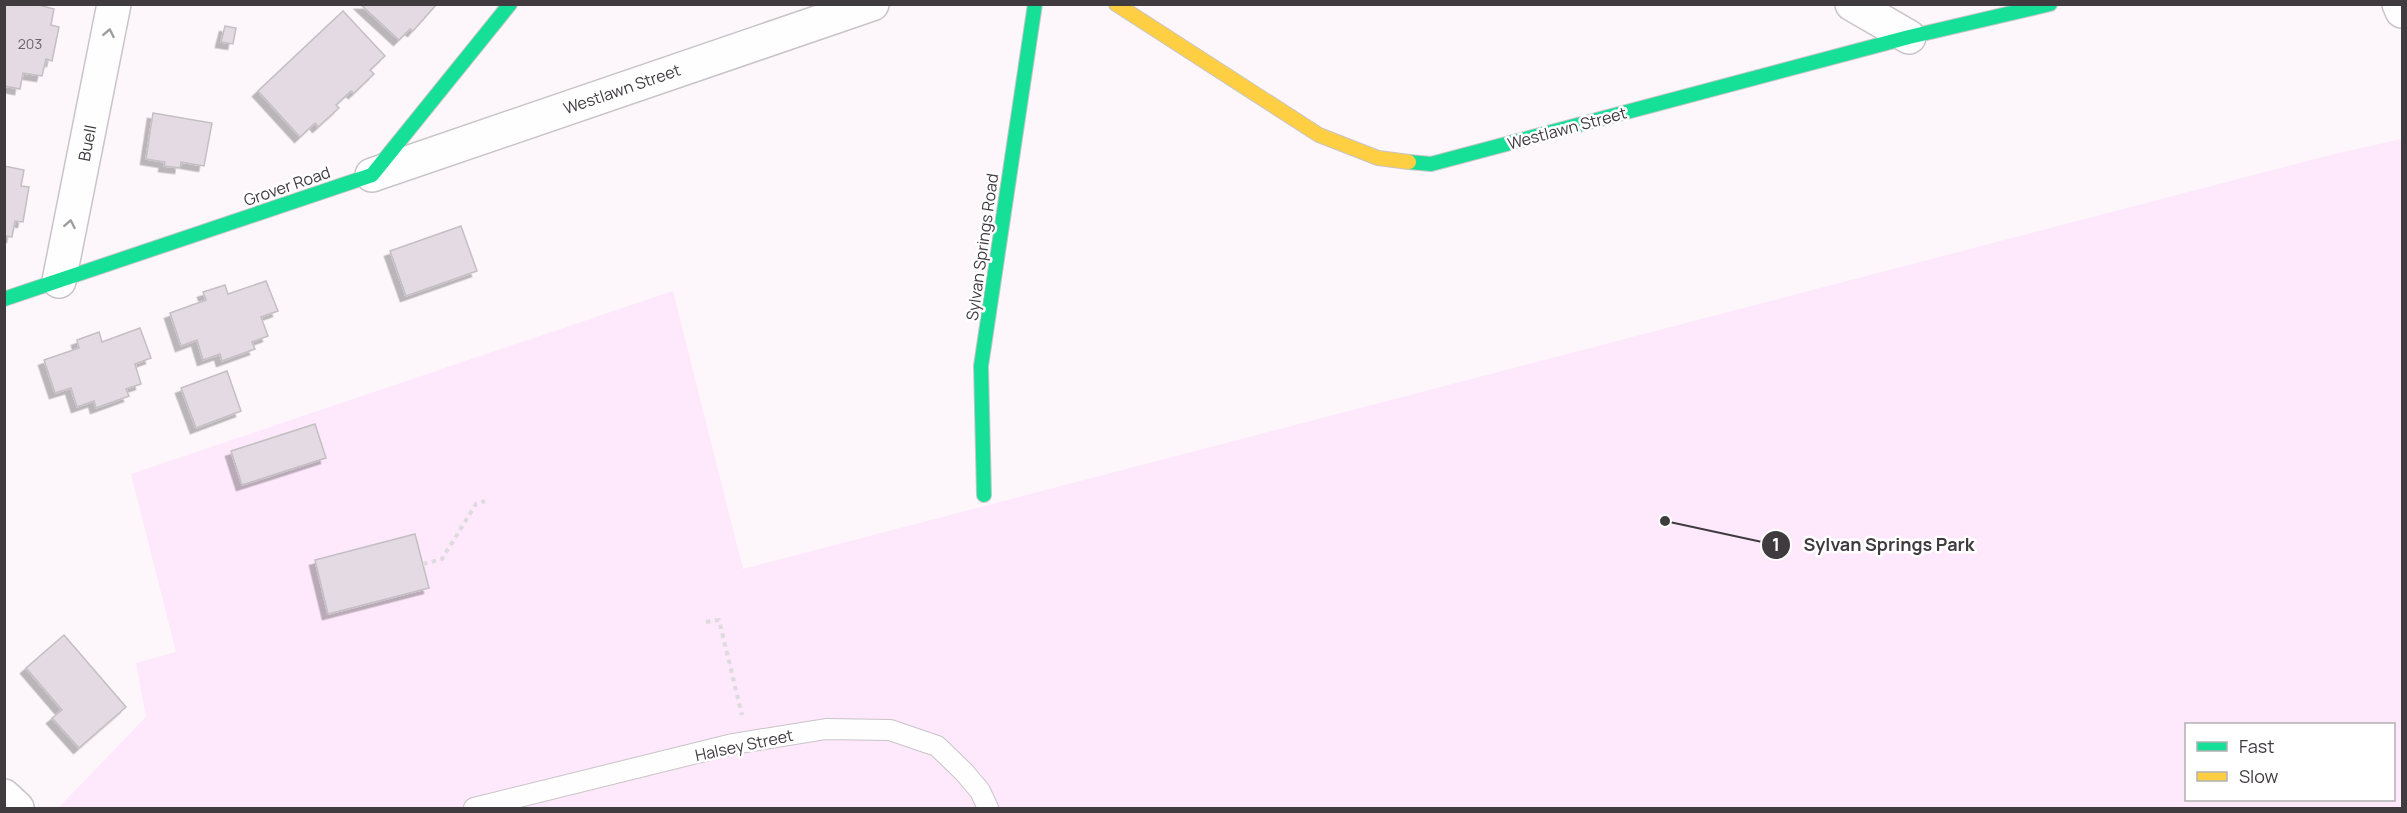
<svg xmlns="http://www.w3.org/2000/svg" width="2407" height="813" font-family="Manrope,sans-serif">
  <defs>
    <filter id="shadow"><feDropShadow dx="-5.5" dy="5.5" stdDeviation="0" flood-color="#0004"/></filter>
  </defs>
  <rect width="100%" height="100%" fill="#fdf7fc"/>
  <path fill="#fee8fb" fill-rule="evenodd" d="M2402,139V808H58L146,717L136,663L176,652L131,474L673,291L743,569L2334,154ZM2186,724H2394V800H2186Z"/>
  <path fill="#e4dae3" stroke="#c3bfc2" stroke-width="1.5" filter="url(#shadow)" d="M4,4H35L54,9L51,25L59,27L52,61L46,59L42,76L23,73L20,89L4,86Z
    M360,4H437L413,31L410,29L399,40Z
    M343,11L385,56L370,70L374,74L354,93L351,91L336,105L339,108L318,127L315,123L300,137L258,91Z
    M225,26L236,28L233,44L221,42Z
    M153,113L212,123L204,166L181,162L180,168L164,166L165,162L146,159Z
    M4,166L24,170L21,186L29,187L23,222L15,221L12,237L4,236Z
    M461,226L477,271L406,296L390,251Z
    M266,281L278,311L261,317L268,336L252,342L255,349L222,361L220,354L203,360L197,340L181,346L170,313L206,300L203,292L225,285L228,294Z
    M140,328L151,358L135,364L141,384L126,389L129,396L96,408L94,401L77,407L71,388L55,393L44,360L79,348L77,340L99,332L102,342Z
    M227,371L241,411L196,428L181,388Z
    M315,424L326,458L242,485L231,451Z
    M415,534L429,588L328,614L315,560Z
    M64,635L126,707L79,748L52,718L62,710L26,668Z"/>
  <g fill="none" stroke-linecap="round" stroke-linejoin="round">
    <defs>
      <path id="lane" d="M474,808L733,744L826,729L890,730L937,746L964,772L980,791L988,808"/>
      <path id="street" d="M1852,4L1909,37
        M2399,4L2402,11
        M372,175L872,4
        M59,281L114,4
        M4,796L17,808"/>
      <path id="fast" d="M1409,162L1431,164L1909,37L2050,4
        M4,299L372,175L510,4
        M984,495L981,366L1035,4"/>
      <path id="slow" d="M1116,4L1319,135L1378,158L1409,162"/>
    </defs>
    <use href="#lane" stroke="#c8c4c7" stroke-width="22"/>
    <use href="#street" stroke="#c8c4c7" stroke-width="36"/>
    <use href="#fast" stroke="#c8c4c7" stroke-width="16"/>
    <use href="#slow" stroke="#c8c4c7" stroke-width="16"/>
    <path stroke="#dddbdd" stroke-width="4" stroke-dasharray="4.5 4.5" stroke-linecap="butt" d="M423,564L442,559L476,504L485,501
      M706,622L719,620L742,715"/>
    <use href="#lane" stroke="#fffeff" stroke-width="20"/>
    <use href="#street" stroke="#fffeff" stroke-width="33"/>
    <use href="#fast" stroke="#16e098" stroke-width="14"/>
    <use href="#slow" stroke="#ffcf43" stroke-width="14"/>
  </g>
  <defs><path id="oneway-chevron" d="M-2-3.5L2.5 0L-2 3.5" fill="none" stroke-width="1.6" stroke-linecap="round" stroke-linejoin="round" transform="scale(1.5)"/></defs>
  <g stroke="#9f9c9f">
    <use href="#oneway-chevron" transform="translate(109 33) rotate(-79)"/>
    <use href="#oneway-chevron" transform="translate(70 224) rotate(-79)"/>
  </g>
  <g text-anchor="middle" dominant-baseline="central" stroke-width="5" stroke-linejoin="round" paint-order="stroke">
    <g font-size="14" fill="#686368">
      <text x="30" y="43">203</text>
    </g>
    <g font-size="16" fill="#3f3b3f" stroke="#fff">
      <text transform="translate(622 89) rotate(-19)">Westlawn Street</text>
      <text transform="translate(1567 128) rotate(-15)">Westlawn Street</text>
      <text transform="translate(87 143) rotate(-79)">Buell</text>
      <text transform="translate(287 186) rotate(-19)">Grover Road</text>
      <text transform="translate(982 247) rotate(-82)">Sylvan Springs Road</text>
      <text transform="translate(744 745) rotate(-12)">Halsey Street</text>
    </g>
  </g>
  <path fill="none" stroke="#3f3b3f" stroke-width="2" d="M1665 521L1776 545"/>
  <g fill="#3f3b3f" stroke="#fff" stroke-width="2">
    <circle cx="1665" cy="521" r="6"/>
    <circle cx="1776" cy="545" r="15"/>
  </g>
  <g font-size="18" text-anchor="middle" font-weight="bold" fill="#fff">
    <text x="1776" y="551">1</text>
  </g>
  <g font-size="18" text-anchor="middle" font-weight="bold" fill="#3f3b3f" stroke="#fff" stroke-width="5" stroke-linejoin="round" paint-order="stroke">
    <text x="1889" y="551">Sylvan Springs Park</text>
  </g>
  <rect width="2407" height="813" fill="none" stroke="#3f3b3f" stroke-width="12"/>
  <rect x="2185" y="723" width="210" height="78" fill="#ffffff" stroke="#b2b1b2" stroke-width="1.5"/>
  <rect x="2197" y="742" width="30" height="9" fill="#16e098" stroke="#b2b1b2" stroke-width="1.5"/>
  <text x="2239" y="753" font-size="18" fill="#3f3b3f">Fast</text>
  <rect x="2197" y="772" width="30" height="9" fill="#ffcf43" stroke="#b2b1b2" stroke-width="1.5"/>
  <text x="2239" y="783" font-size="18" fill="#3f3b3f">Slow</text>
</svg>
